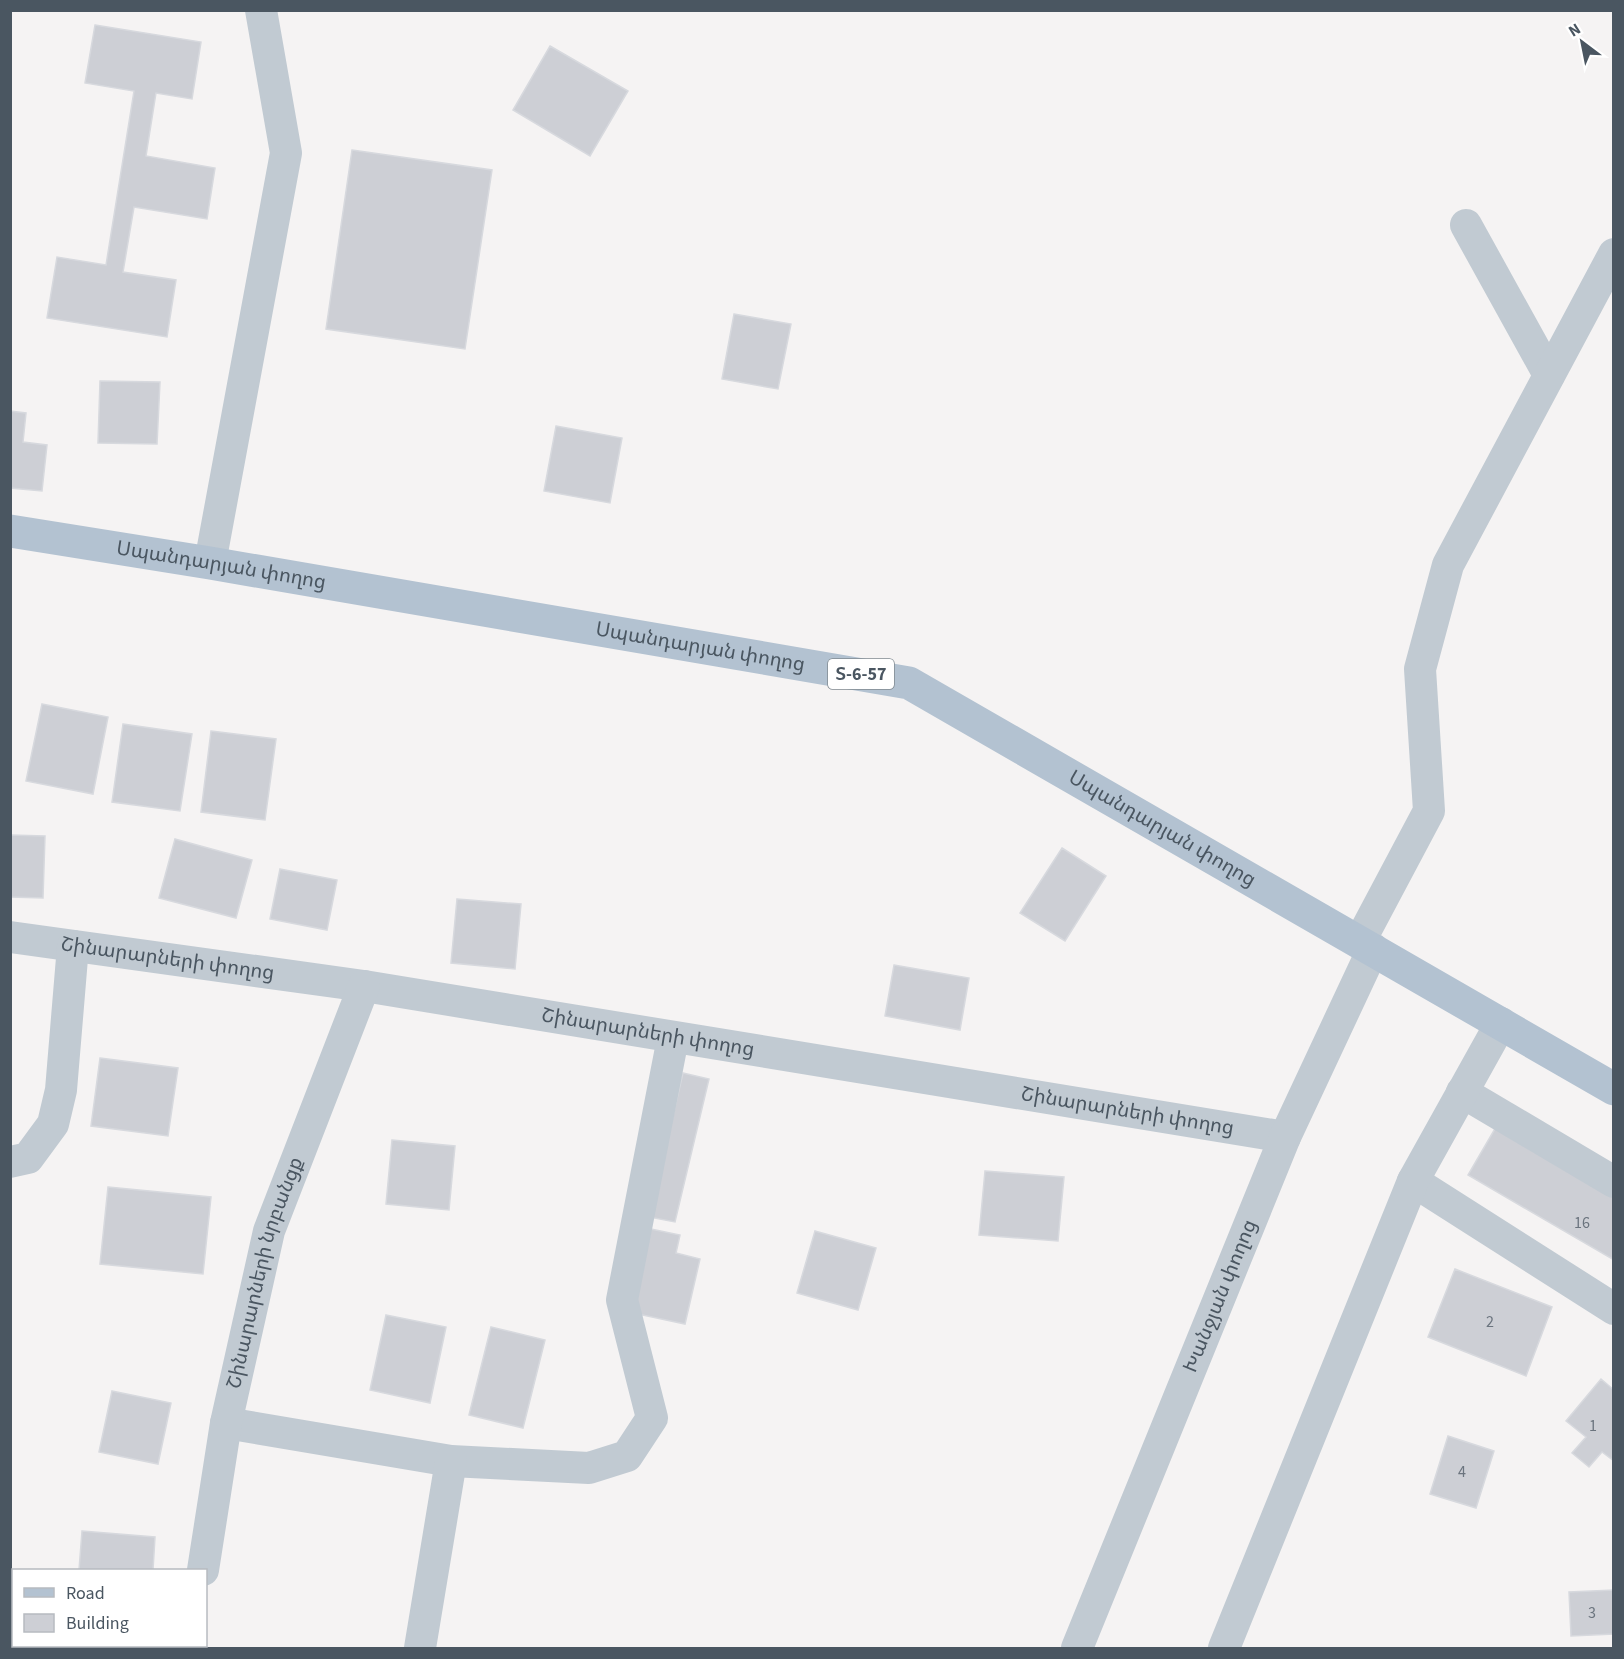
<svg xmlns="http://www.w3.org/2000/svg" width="1624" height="1659" font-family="'Source Sans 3','Noto Sans Armenian',sans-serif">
  <rect width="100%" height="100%" fill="#f5f3f3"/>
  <path fill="#cdcfd5" stroke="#d7d9de" stroke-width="1.5" d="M95,25L201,42L192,99L156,93L146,156L215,168L207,219L134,207L123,272L176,280L167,337L47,318L57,257L106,265L134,91L85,83Z
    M550,46L628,91L590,156L513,110Z
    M352,150L492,170L465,349L326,329Z
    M734,314L791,324L778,389L722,379Z
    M100,381L160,382L157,444L98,443Z
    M10,411L26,413L23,442L47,445L42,491L10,488Z
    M556,426L622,438L610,503L544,491Z
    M42,704L108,717L93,794L26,781Z
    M123,724L192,734L180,811L112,802Z
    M211,731L276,739L265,820L201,812Z
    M10,835L45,836L43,898L10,897Z
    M175,839L252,860L236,918L159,898Z
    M1062,848L1106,876L1065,941L1020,913Z
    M280,869L337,880L327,930L270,919Z
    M457,899L521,904L515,969L451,963Z
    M894,965L969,978L960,1030L885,1016Z
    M100,1058L178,1068L168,1136L91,1126Z
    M683,1073L709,1079L675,1222L649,1217Z
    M1500,1120L1614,1187V1260L1468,1175Z
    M392,1140L455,1146L449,1210L386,1204Z
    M985,1171L1064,1177L1058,1241L979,1235Z
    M108,1187L211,1197L203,1274L100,1264Z
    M651,1229L680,1235L676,1253L700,1259L685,1324L633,1313Z
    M815,1231L876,1248L858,1310L797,1293Z
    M1455,1269L1552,1307L1526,1376L1428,1337Z
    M386,1315L446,1327L430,1403L370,1390Z
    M491,1327L545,1340L523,1428L469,1415Z
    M1601,1379L1614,1390V1461L1602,1452L1589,1467L1572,1453L1586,1437L1566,1421Z
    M112,1391L171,1403L158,1464L99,1452Z
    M1448,1436L1494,1451L1476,1508L1430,1494Z
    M82,1531L155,1537L153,1570H79Z
    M1614,1590V1634L1571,1636L1569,1592Z
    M71,1646H144V1648H70Z"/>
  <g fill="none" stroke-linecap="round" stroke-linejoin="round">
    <g stroke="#c1cad2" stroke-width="32">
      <path d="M1466,225L1549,375"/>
      <path d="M210,563L286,153L261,10"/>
      <path id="s1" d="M10,937L364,986L1285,1137"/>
      <path d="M1360,941L1429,811L1420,669L1448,565L1614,254"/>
      <path d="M1462,1092L1614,1182"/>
      <path d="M10,1162L28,1158L53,1124L61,1090L73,946"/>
      <path d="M1413,1181L1614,1309"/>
      <path d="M226,1423L451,1461L589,1468L627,1456L652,1418L622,1300L673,1038"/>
      <path id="s2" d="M203,1570L226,1423L269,1231L364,986"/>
      <path d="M191,1648V1646"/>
      <path d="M420,1648L451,1461"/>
      <path id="s3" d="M1077,1648L1285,1137L1373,949"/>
      <path d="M1224,1648L1413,1181L1501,1023"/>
    </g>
    <path stroke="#b3c2d1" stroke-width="33" id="s4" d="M10,531L210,563L909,683L1614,1089"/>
  </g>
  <g text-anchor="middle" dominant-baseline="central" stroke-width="5" stroke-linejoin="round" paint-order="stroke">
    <g font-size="16" fill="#6b747e">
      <text x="1582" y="1223">16</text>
      <text x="1490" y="1322">2</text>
      <text x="1593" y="1426">1</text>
      <text x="1462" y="1472">4</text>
      <text x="1592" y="1613">3</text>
    </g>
    <rect fill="#fff" stroke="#808990" stroke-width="1.5" x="828" y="659" width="66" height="30" rx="4.5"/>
    <g font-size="18" font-weight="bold" fill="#4a5661">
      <text x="861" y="674">Տ-6-57</text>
    </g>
    <g font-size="20" fill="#4a5661" stroke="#fff">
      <text stroke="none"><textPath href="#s4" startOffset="214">Սպանդարյան փողոց</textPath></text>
      <text stroke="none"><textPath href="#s4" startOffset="700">Սպանդարյան փողոց</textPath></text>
      <text stroke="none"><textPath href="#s4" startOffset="1204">Սպանդարյան փողոց</textPath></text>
      <text stroke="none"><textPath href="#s1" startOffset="159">Շինարարների փողոց</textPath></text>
      <text stroke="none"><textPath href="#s1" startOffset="645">Շինարարների փողոց</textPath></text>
      <text stroke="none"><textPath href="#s1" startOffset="1131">Շինարարների փողոց</textPath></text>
      <text stroke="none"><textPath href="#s2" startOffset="304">Շինարարների նրբանցք</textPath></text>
      <text stroke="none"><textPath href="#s3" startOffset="380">Խանջյան փողոց</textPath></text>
    </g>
  </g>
  <rect width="1624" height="1659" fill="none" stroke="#4a5661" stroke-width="24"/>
  <rect x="12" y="1569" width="195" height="78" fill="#ffffff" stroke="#b7bbc0" stroke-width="1.5"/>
  <rect x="24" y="1588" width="30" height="9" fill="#b3c2d1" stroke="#b7bbc0" stroke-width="1.5"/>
  <text x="66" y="1599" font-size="18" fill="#4a5661">Road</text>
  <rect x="24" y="1614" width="30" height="18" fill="#cdcfd5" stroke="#b7bbc0" stroke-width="1.5"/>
  <text x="66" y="1629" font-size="18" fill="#4a5661">Building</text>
  <g transform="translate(1582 42) rotate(328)" stroke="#ffffff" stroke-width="4.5" paint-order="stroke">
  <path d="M0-4.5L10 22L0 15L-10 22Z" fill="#4a5661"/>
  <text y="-9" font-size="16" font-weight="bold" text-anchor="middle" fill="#4a5661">N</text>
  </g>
</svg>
